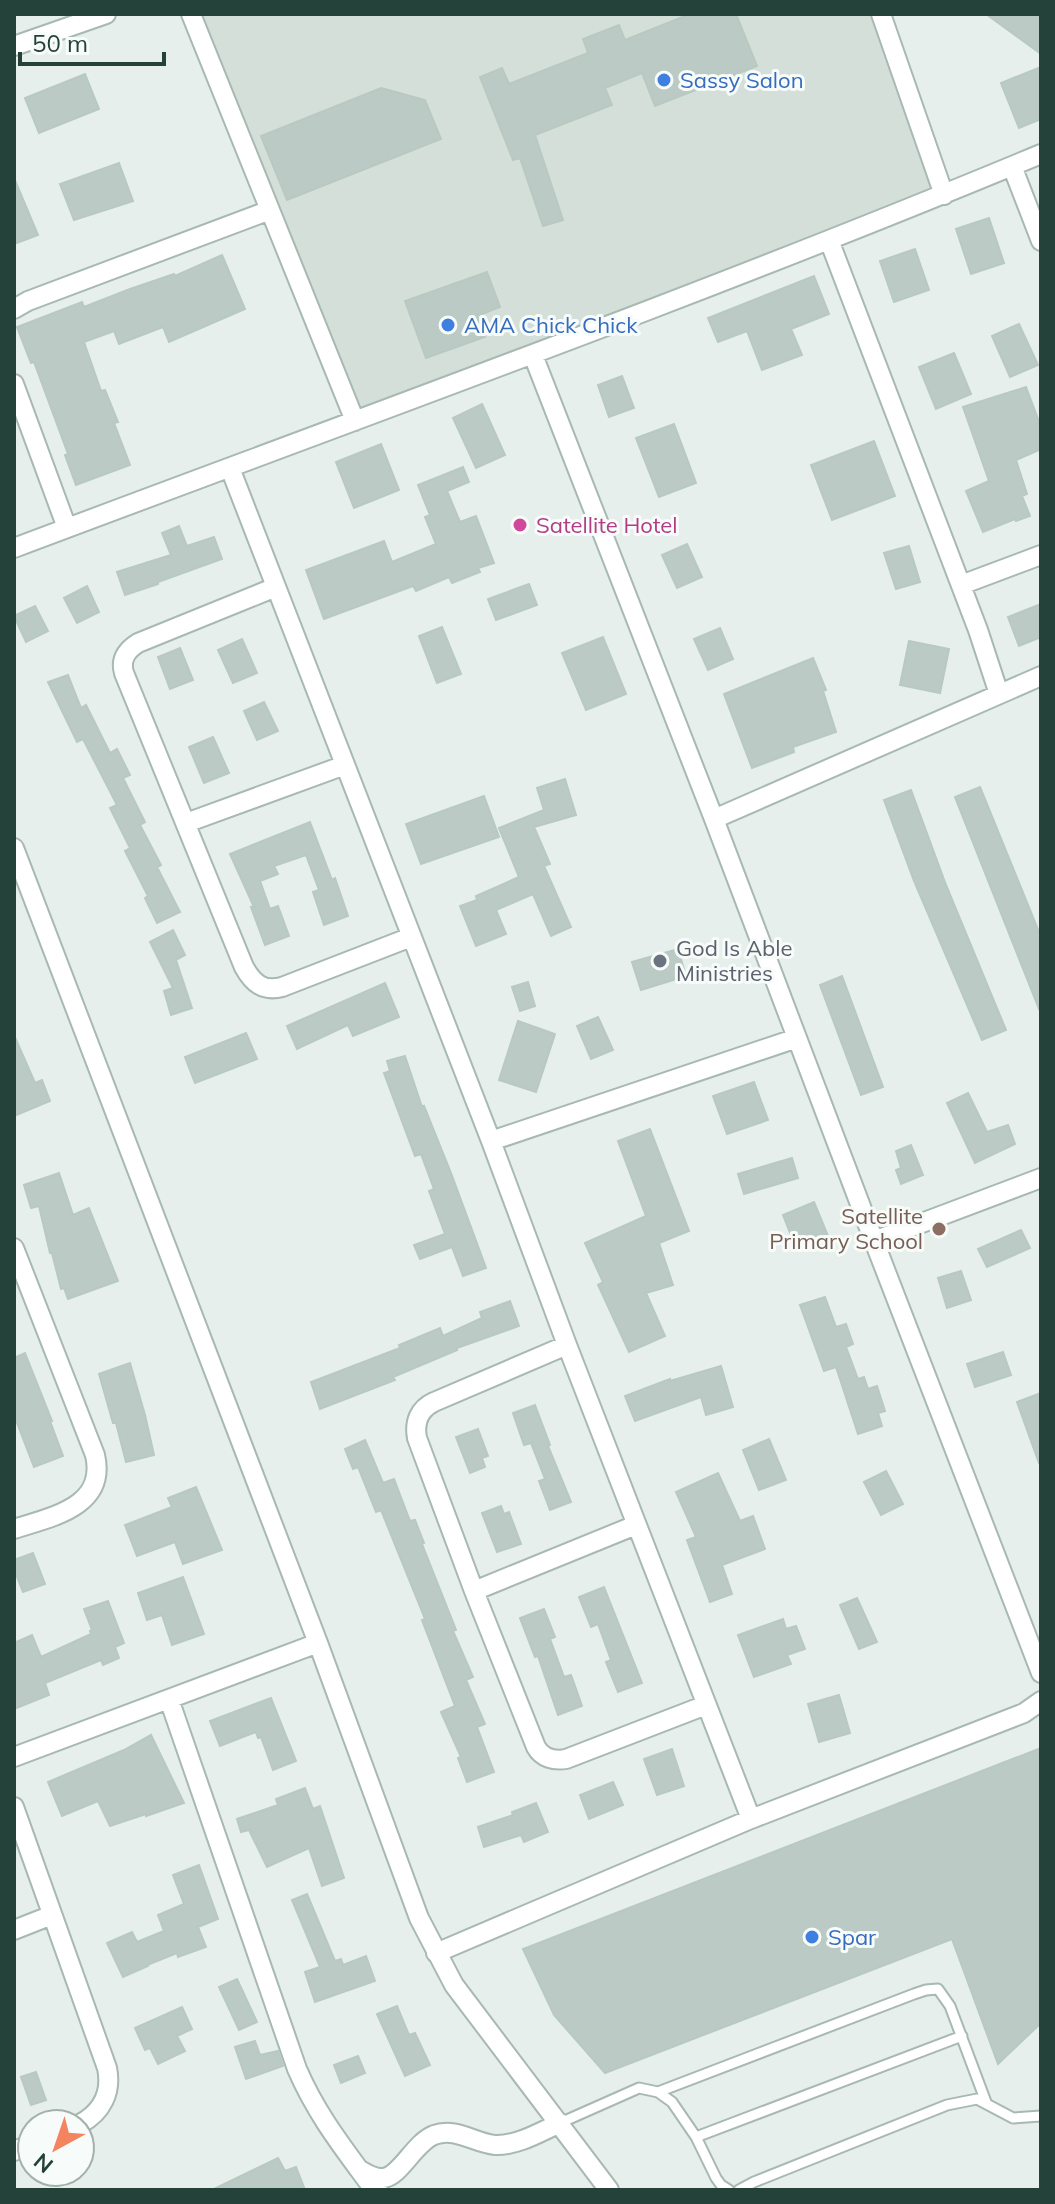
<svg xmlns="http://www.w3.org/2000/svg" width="1055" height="2204" font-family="Mulish,sans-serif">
  <rect width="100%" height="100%" fill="#e6efeb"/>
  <path fill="#d4dfda" d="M191,14H881L944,195L355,421Z"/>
  <path fill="#bbcac4" stroke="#b8c9c2" stroke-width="2" d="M690,14H736L757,66L655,106L642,73L605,88L612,105L535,135L563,220L543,226L520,158L513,160L480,77L502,68L509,84L588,53L583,39L619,25L625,40Z
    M986,14H1041V54Z
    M1041,67V119L1019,128L1001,83Z
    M85,74L99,109L39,133L25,98Z
    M381,88L425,100L441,139L287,200L261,136Z
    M119,163L133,201L74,220L60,184Z
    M14,178L38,235L14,244Z
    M989,218L1004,263L971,274L956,229Z
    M915,249L929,290L894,302L880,261Z
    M222,255L245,309L169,342L163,327L119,344L114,331L84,342L101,391L105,390L118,422L114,423L130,465L76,485L65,455L68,454L34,362L31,363L17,327L82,302L84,307L130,289L174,274L175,276Z
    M487,272L500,307L477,316L485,337L426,358L405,301Z
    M814,276L829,314L791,329L802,355L762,370L747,331L718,342L708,318Z
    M1019,324L1038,365L1010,377L992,336Z
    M954,353L971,394L936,409L919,367Z
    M622,376L634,408L609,417L598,385Z
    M1026,387L1041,427V449L1016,460L1027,494L1022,496L1030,516L1016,521L1015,519L983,532L966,491L989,481L963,407Z
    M482,404L505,455L476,468L453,418Z
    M674,424L696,483L659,497L636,438Z
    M874,441L895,496L832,520L811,465Z
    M381,444L399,490L354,508L336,462Z
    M463,467L469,482L447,491L460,522L476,516L494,563L478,568L480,572L452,583L449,577L416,591L413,586L324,619L306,570L384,541L392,562L436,544L425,517L430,515L418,485Z
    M179,526L187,546L214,537L222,559L158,582V584L125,595L117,572L171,555L162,533Z
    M687,544L702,577L677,588L662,555Z
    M909,546L920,582L896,589L884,553Z
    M529,584L537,605L496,620L488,599Z
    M87,586L99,612L77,623L64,598Z
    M1041,604V637L1019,646L1008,617Z
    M35,606L48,631L26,642L14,616Z
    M442,627L461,674L437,683L419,636Z
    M720,628L733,659L708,670L694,639Z
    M603,637L626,694L586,710L562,653Z
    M242,639L257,673L233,683L218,650Z
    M909,641L949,649L940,693L900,685Z
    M180,648L193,680L170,689L158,657Z
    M813,658L826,690L823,691L836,732L793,747L794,752L752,768L724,694Z
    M68,675L81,708L86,705L110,753L117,749L130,775L123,778L145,822L140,825L161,865L157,867L180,912L157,923L145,898L148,896L125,851L130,848L110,808L117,805L83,739L77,742L48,682Z
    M264,702L278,731L257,740L244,711Z
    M213,737L229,773L204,783L189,747Z
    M565,779L576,815L534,827L550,864L544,866L571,927L551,936L533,894L496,910L506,934L476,946L460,906L477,900L476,896L519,877L499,828L544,810L537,788Z
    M980,787L1041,937V1014L955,797Z
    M911,790L946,885L1006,1030L982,1040L914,881L884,800Z
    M484,796L499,837L421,864L406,824Z
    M310,822L332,880L335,878L348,916L324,925L313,892L319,890L306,855L274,866L278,874L260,881L270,909L278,906L289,936L265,945L251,907H254L230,854Z
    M173,930L185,955L176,960L192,1008L171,1015L164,991L173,988L150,942Z
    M678,949L686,976L641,990L632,962Z
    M842,976L883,1087L861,1095L820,985Z
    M528,982L535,1006L520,1011L512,987Z
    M385,983L399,1017L353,1036L348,1025L297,1049L287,1026Z
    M598,1017L613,1050L591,1059L577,1026Z
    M518,1021L555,1034L536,1092L499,1080Z
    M246,1033L257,1059L195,1083L185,1057Z
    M14,1035L35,1083L42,1080L50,1101L14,1116Z
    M405,1056L422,1107L424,1106L451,1173L486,1268L463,1276L452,1247L420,1259L414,1245L445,1234L429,1191L434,1189L421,1154L415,1156L384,1073L390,1071L387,1061Z
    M754,1082L768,1120L727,1134L713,1096Z
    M968,1093L987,1132L1008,1125L1015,1144L975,1163L947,1103Z
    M650,1129L689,1231L659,1243L673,1285L646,1293L665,1336L629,1352L598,1285L603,1282L585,1243L646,1216L618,1141Z
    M911,1145L923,1175L901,1184L896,1170L901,1168L896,1151Z
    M792,1158L798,1178L744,1194L738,1174Z
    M59,1173L73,1215L89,1208L118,1281L68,1299L64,1288L61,1289L52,1253H50L39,1206L31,1208L24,1185Z
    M814,1202L828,1236L796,1248L783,1215Z
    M1021,1230L1030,1248L987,1267L978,1249Z
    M961,1271L971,1300L947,1308L938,1278Z
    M825,1297L836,1327L846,1324L853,1344L846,1347L858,1379L864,1377L868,1389L877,1386L885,1411L878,1413L882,1426L858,1434L836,1367L824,1371L800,1305Z
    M510,1301L519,1326L457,1348V1350L393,1377L395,1380L320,1409L311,1382L400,1348L399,1345L440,1328L443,1336L482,1318L480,1312Z
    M1003,1352L1011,1375L975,1387L967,1364Z
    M25,1353L52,1421H50L63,1456L34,1467L14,1415V1358Z
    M130,1363L145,1415L154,1455L126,1462L116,1423H113L99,1374Z
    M721,1366L733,1407L706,1415L701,1397L635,1421L625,1396L670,1379V1381Z
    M1041,1393V1463H1039L1017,1402Z
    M535,1405L550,1445L548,1446L571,1502L550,1510L539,1481L545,1479L531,1443L524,1445L513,1413Z
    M478,1429L488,1456L482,1458L485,1467L470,1473L456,1437Z
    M769,1439L786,1480L759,1490L743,1450Z
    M365,1440L383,1483L394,1479L410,1521L415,1520L424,1543L422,1544L456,1630L453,1631L473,1677L466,1680L485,1724L477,1727L494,1772L467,1782L458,1758L461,1757L441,1712L455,1706L422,1620L425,1619L381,1510L376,1512L358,1467L353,1469L345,1449Z
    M886,1471L903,1504L881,1515L864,1482Z
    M718,1473L740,1521L753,1516L765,1549L722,1565L732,1594L710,1602L687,1540L696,1537L676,1492Z
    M196,1487L222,1550L183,1564L175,1542L137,1556L125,1525L172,1507L168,1498Z
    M501,1506L504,1514L509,1512L521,1544L497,1552L482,1513Z
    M33,1553L45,1584L23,1592L14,1569V1560Z
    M183,1577L204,1634L172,1645L162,1615L147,1620L138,1593Z
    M604,1587L642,1683L618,1692L606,1662L611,1660L598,1624L591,1627L579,1597Z
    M857,1598L877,1642L859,1649L840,1605Z
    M108,1601L124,1643L115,1647L119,1658L103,1665L101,1660L45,1683L49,1695L14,1709V1643L32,1635L41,1657L91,1634L90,1631L92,1630L84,1609Z
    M544,1609L555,1637L550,1639L564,1677L571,1675L582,1706L558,1715L538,1656L535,1657L520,1618Z
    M783,1619L786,1629L796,1626L805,1649L787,1655L791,1664L754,1677L738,1635Z
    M839,1695L850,1733L819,1742L808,1704Z
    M271,1698L296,1761L273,1770L261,1737L258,1738L256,1732L220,1746L210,1721Z
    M151,1735L184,1803L146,1816V1814L110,1826L98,1801L62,1816L48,1782L124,1750Z
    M1041,1748V2023L998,2064L952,1939L605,2073L554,2015L523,1949Z
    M672,1749L684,1786L657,1795L644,1759Z
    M613,1782L623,1805L589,1819L580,1795Z
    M305,1788L313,1809L320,1806L344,1878L322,1886L309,1848L267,1867L249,1830L241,1832L237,1819L278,1805L276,1799Z
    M536,1803L548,1832L524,1842L521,1835L484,1847L478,1827L513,1815L512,1812Z
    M199,1865L218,1919L198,1927L206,1947L178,1957L177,1953L147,1965L148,1966L123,1977L107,1943L132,1932L137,1942L164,1931L158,1915L184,1904L173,1875Z
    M307,1894L335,1961L341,1959L343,1965L366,1956L375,1981L315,2002L305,1972L320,1967L292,1900Z
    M237,1979L257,2022L239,2030L219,1987Z
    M397,2006L409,2035L415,2033L430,2065L405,2076L377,2014Z
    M182,2007L192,2029L177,2036L185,2051L158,2064L150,2048L145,2050L135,2028Z
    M255,2041L260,2055L278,2051L283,2066L246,2079L235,2047Z
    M358,2056L365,2073L341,2083L334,2065Z
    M36,2072L46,2100L31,2105L21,2077Z
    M278,2158L285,2171L296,2167L305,2190H212Z"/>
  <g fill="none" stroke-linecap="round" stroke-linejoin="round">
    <defs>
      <path id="lane" d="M658,2092L914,1994L926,1990L938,1989L950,2006L986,2102
        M560,2123L639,2088L658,2092L672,2102L696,2137L716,2178L721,2185L729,2190
        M696,2137L962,2036
        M739,2190L754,2182L947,2105L977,2099L1013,2118L1041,2116"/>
      <path id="street" d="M191,14L355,421
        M881,14L944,195
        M14,46L106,14
        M1012,166L1041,241
        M829,240L978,630L999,694
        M14,309L28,301L270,210
        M533,355L714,819L874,1241L1041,1673
        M14,384L67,528
        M230,468L491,1141L567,1345L751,1819
        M14,548C357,419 702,295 1041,154
        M961,585L1041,555
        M276,587L138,643C127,650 120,659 124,673L244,967C253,983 263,992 282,987L411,937
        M714,819L1041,676
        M186,823L345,765
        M14,848L318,1643L419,1918L454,1985L609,2190
        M491,1141L797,1038
        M874,1241L1041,1178
        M14,1248L95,1455C107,1507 51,1517 14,1529
        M567,1345L434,1402C419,1409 414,1422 417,1438L474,1591L536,1747C542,1758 554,1761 566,1759L706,1705
        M474,1591L636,1525
        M169,1699L297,2069C316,2113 341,2145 369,2183L378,2190
        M14,1757L318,1643
        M14,1807L107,2068C112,2092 102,2112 80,2124
        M14,1930L52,1915
        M436,1953L751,1819L1024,1713L1041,1701
        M14,2151L32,2144
        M360,2170C367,2174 375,2179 383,2178C400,2177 414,2143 434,2135C456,2127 474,2143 495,2145C517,2146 540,2132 560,2123"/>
    </defs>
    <use href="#lane" stroke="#a8b8b2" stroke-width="13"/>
    <use href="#street" stroke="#a8b8b2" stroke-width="22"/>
    <use href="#lane" stroke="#fff" stroke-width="9"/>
    <use href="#street" stroke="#fff" stroke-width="18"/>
  </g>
  <g fill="#3f7fe0" stroke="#f7fbf9" stroke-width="3">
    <circle cx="664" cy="80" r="8"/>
    <circle cx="448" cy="325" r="8"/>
    <circle cx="812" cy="1937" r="8"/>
  </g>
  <circle fill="#d1479c" stroke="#f7fbf9" stroke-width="3" cx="520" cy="525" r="8"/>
  <circle fill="#6b7280" stroke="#f7fbf9" stroke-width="3" cx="660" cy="961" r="8"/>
  <circle fill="#8d6e63" stroke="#f7fbf9" stroke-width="3" cx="939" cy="1229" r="8"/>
  <g text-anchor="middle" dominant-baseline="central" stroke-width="6" stroke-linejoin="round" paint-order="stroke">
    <g font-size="22" fill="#366cbe" stroke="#f7fbf9" text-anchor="start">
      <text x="680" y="80">Sassy Salon</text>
      <text x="464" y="325">AMA Chick Chick</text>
      <text x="828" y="1937">Spar</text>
    </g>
    <g font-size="22" fill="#b23c85" stroke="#f7fbf9" text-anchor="start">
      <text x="536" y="525">Satellite Hotel</text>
    </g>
    <g font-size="22" fill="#5b616d" stroke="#f7fbf9" text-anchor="start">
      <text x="676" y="948">God Is Able<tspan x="676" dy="25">Ministries</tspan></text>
    </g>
    <g font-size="22" fill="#785e54" stroke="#f7fbf9" text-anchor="end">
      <text x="923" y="1216">Satellite<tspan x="923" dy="25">Primary School</tspan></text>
    </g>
  </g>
  <rect width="1055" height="2204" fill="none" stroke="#24423a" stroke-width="32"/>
  <g transform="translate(56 2148) rotate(220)"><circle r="38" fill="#f7fbf9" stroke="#a3b1ad" stroke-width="2"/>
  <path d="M0-6L14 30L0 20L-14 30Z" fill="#f4845f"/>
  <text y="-12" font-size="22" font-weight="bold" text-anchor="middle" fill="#24423a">N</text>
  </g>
  <path d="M20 52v12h144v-12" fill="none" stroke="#24423a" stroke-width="4"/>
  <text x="32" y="52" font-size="24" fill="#24423a" stroke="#f7fbf9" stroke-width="6" paint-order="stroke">50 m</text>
</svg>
